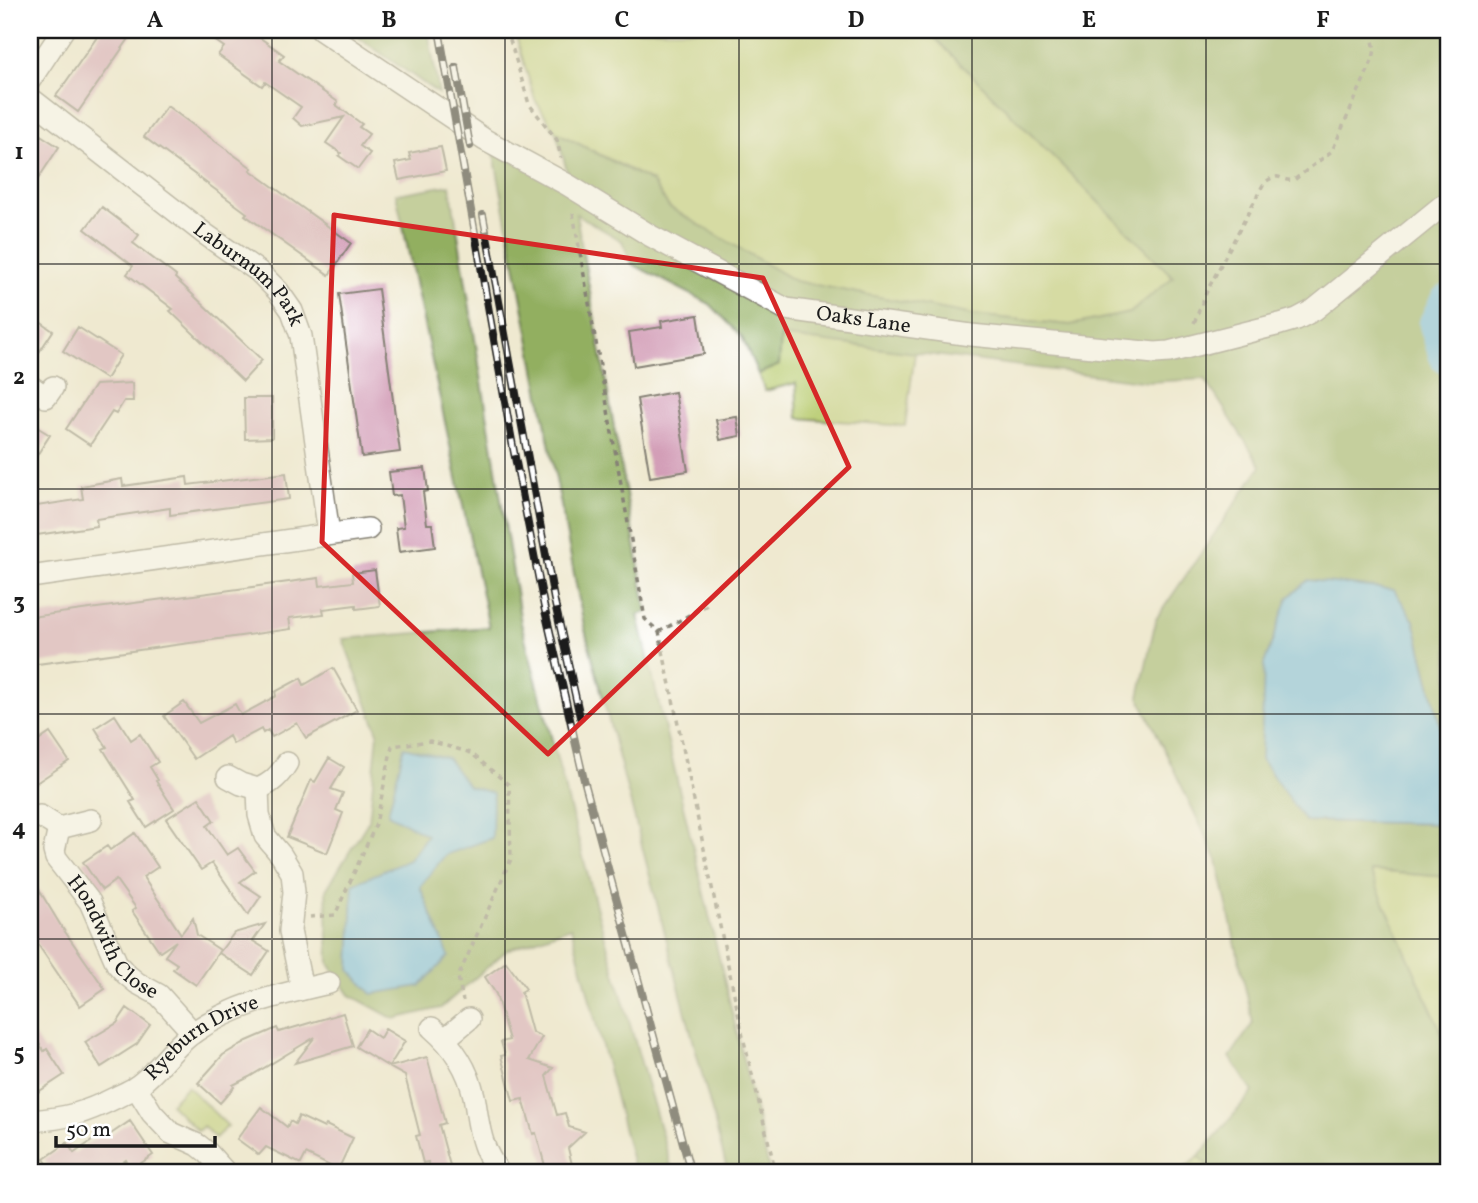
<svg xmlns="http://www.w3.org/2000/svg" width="1478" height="1203" font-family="Vollkorn,serif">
  <rect width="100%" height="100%" fill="#fff"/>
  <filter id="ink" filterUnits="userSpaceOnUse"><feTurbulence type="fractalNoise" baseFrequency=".0143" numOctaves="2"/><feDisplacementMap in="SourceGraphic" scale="14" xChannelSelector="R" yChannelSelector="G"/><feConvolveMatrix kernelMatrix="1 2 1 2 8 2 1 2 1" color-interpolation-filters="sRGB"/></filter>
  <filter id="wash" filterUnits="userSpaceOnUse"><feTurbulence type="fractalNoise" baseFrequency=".00686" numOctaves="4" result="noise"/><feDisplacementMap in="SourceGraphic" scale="28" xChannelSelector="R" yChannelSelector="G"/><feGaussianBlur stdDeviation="1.57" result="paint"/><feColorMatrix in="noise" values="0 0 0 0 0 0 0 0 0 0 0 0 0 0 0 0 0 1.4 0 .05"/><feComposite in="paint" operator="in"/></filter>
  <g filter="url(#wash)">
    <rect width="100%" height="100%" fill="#efe9d0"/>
    <path fill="#b8cb6e" stroke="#6a7445" stroke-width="2" d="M514,30H927L1174,277L1130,313L1070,325L973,315L794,281L669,207L652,181L556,132L535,100Z
      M780,336L915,353L905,426L798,418L796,383L765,391L758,374L779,365Z
      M1369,871L1448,877V1047Z
      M187,1086L228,1126L215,1138L203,1126L198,1131L170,1104Z
      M1199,1156L1214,1173H1179Z"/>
    <path fill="#92af61" stroke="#57663e" stroke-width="2" d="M348,30H428L439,94Z
      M927,30H1448V303L1438,324L1448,356V757L1414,621L1305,821L1448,824V877L1370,871L1448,1047V1173H1315L1313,1169L1301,1173H1214L1199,1156L1253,1092L1230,1057L1253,1023L1217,860L1139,697L1156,619L1261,466L1205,379L1148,382L781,336L779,365L758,374L742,337L710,304L632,264L622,241L576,214L647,612L638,615L770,1173H728L584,626L494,154L570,182L556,132L652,182L669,207L795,281L973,315L1070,325L1130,313L1173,277Z
      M450,185L521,623L599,917L673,1173H635L571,927L507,950L441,1008L394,1019L350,995L329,964L326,890L369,820L378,733L343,639L489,627L396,194Z"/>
    <path fill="#6dbbe7" stroke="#446c82" stroke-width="2" d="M1308,580L1394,590L1414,621L1448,757V824L1305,821L1261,759L1264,664L1288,598Z
      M404,747L447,758L468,786L493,793L492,838L445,855L420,887L449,956L420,986L372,994L350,970L353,884L409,860L427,835L388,814Z"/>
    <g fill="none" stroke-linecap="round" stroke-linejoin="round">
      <path stroke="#6dbbe7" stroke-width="38" d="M1448,303L1438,324L1448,356"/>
    </g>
    <g id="blocks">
      <path fill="#d39eb7" d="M102,30H135L78,112L56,96Z
        M200,30H249L284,55L279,61L338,102L336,105L362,124L359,127L369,134L360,146L370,153L358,169L339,156L341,153L326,143L344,117L302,126L293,118L301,107L265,82L262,86L218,55L224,47Z
        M167,106L252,168L250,170L351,243L329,275L245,215L247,213L144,137Z
        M36,132L59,147L30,191V141Z
        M441,147L446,171L399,180L395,163L411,160L409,153Z
        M102,207L139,235L133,243L176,276L175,278L262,360L243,381L170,311L173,309L127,274L133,266L85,229Z
        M378,289L400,452L362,457L339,294Z
        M30,315L53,331L30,366Z
        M698,315L704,354L634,366L629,332L662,327L661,321Z
        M78,327L121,355L106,379L63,351Z
        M132,383L133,401H124L116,414L112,412L90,445L66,429L95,385Z
        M675,392L688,471L650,477L637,399Z
        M244,398H272V438L245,439Z
        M737,417L740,436L720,440L716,420Z
        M30,423L50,435L30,466Z
        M425,468L428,491L423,492L427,524H432L435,547L399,552L396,528L404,527L400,495L392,496L389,472Z
        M286,473L289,499L170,515V508L96,519L97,526L30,536V507L83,499L81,486L122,479L123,486L187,477L188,485Z
        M375,570L380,606L356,609V605L323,609L324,614L289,618L291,629L30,665V649H33L30,617L319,578L320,586L353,582L352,573Z
        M333,668L357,710L306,738L297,723L272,737L268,730L263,733L261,729L233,744L229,736L194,759L164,716L184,702L199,723L235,704L241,715L276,696L275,692L301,678L304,685Z
        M115,715L131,740L140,734L158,762L150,767L158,780L156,781L174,809L146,827L130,802L135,800L103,749L107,747L95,728Z
        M50,733L69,761L30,787V747Z
        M329,758L344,767L331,789L343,793L336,810L343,813L327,853L287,837L311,780L315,782Z
        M199,798L214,821L207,826L227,855L238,848L255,871L240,882L261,896L248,915L212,863L201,870L166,819Z
        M135,833L158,867L143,877L181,934L193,918L197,935L220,950L196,985L173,969L177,964L165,956L176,941L160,952L132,911L136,908L116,880L102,890L83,862L107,846L110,850Z
        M30,875L61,926L105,989L80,1006L30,933Z
        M265,924L253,941L269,951L253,975L219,953L234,933Z
        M506,962L526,989L521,992L532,1032L542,1037L529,1060L553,1068L546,1076L557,1115L565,1113L569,1127L585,1132L568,1148L574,1173H547L536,1133L533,1134L523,1099L513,1101L501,1056L505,1055L501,1042L509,1040L496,994L485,977Z
        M127,1008L150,1025L137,1044L101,1067L85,1042L117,1023Z
        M343,1013L353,1046L295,1063L315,1037L249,1077L233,1085L234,1087L220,1103L198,1083L223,1055L247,1041L277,1028L279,1032Z
        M367,1029L380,1038L385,1029L405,1041L389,1067L356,1047Z
        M30,1030L44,1051L47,1049L64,1075L38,1092L30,1080Z
        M427,1057L445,1123L439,1125L452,1173H431L428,1162L423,1163L416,1136L420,1135L405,1076L389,1067Z
        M261,1107L287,1127L290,1121L295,1124L299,1116L324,1128L326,1125L353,1138L338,1170L306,1154L301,1164L266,1147L259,1155L237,1139Z
        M130,1121L153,1155L132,1169L126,1160L106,1173H53L44,1159L67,1143L74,1153L102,1134L105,1138Z"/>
    </g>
  </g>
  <g filter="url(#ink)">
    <use href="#blocks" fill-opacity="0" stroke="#868276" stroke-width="2"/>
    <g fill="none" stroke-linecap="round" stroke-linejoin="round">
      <defs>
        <g id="street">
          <path id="s1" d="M321,30L485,140L568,185L651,236L786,309L971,335L1155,353L1169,352L1280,324L1297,319L1314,310L1442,206"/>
          <path d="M30,80L63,30"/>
          <path id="s2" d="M30,98L205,234L258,271L278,291L292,311L301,336L329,534"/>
          <path d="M30,386L46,397L53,387"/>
          <path d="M30,577L368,529"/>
          <path d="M228,777L241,784L258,789C272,783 279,776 287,763"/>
          <path d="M258,789L259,815L265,836L281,855L292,873L294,892L290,931L302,989"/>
          <path d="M40,816L59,828L91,820"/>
          <path id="s3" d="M59,828L54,851L56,858L90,902L117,964L126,974L137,983L159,995L193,1033"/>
          <path d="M432,1028C453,1046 468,1069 474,1096C477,1112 478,1129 484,1145C487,1155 493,1164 499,1173"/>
          <path d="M445,1039L469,1019"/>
          <path d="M136,1087L152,1113L171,1133L198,1145L208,1153L226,1173"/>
          <path id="s4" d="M30,1121C67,1118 83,1114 117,1097C123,1094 130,1091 136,1087C158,1072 172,1047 194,1032C235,1004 282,994 329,983"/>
        </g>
      </defs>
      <use href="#street" stroke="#868276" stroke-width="24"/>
      <path stroke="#868276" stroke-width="3.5" stroke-dasharray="5 5" stroke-linecap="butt" d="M507,30L529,104L557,140L561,158
        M573,213L645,619L659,632L743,1037L776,1173
        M1194,323L1207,291L1264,183C1281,170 1279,182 1294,180L1332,151L1373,59L1375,49L1370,30
        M659,632L707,605
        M310,917L335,915L376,824L392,746L430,741L471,753L509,785L511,859L458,977L463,1001"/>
      <use href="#street" stroke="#fff" stroke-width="21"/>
      <defs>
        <path id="rail" d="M439,30L513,447L544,606L584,780L691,1173
          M456,67L470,146
          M483,215L554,599L580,717"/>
      </defs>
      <use href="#rail" stroke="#1c1c1c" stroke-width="8"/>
      <use href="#rail" stroke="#fff" stroke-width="5" stroke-dasharray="16" stroke-linecap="butt"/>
    </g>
  </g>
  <path d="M0 0H1478V1203H0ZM334,215L763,278L849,467L548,754L322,542Z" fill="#efe9d0" fill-opacity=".55" fill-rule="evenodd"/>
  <path fill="none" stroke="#d62828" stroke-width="5" stroke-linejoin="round" d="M334,215L763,278L849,467L548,754L322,542Z"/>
  <path fill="none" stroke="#1c1c1c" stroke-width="2" stroke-opacity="0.55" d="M272,30V1173M505,30V1173M739,30V1173M972,30V1173M1206,30V1173M30,264H1448M30,489H1448M30,714H1448M30,939H1448"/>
  <g text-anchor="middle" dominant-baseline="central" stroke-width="7" stroke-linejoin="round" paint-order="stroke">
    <g font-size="21" fill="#1c1c1c" stroke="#fff">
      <text stroke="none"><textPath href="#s2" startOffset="282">Laburnum Park</textPath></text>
      <text stroke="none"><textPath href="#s1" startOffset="621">Oaks Lane</textPath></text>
      <text stroke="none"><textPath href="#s3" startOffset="130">Hondwith Close</textPath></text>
      <text stroke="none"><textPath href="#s4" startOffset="196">Ryeburn Drive</textPath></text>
    </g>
  </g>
  <rect width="1478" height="1203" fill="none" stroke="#fff" stroke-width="77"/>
  <path d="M56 1136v10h159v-10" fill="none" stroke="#1c1c1c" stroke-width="3.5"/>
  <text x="66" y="1136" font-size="21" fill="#1c1c1c" stroke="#ffffff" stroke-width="5" paint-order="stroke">50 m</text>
  <rect x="38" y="38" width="1402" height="1126" fill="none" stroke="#1c1c1c" stroke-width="2.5"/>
  <g font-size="23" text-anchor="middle" font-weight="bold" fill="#1c1c1c">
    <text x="155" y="27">A</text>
    <text x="389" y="27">B</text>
    <text x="622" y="27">C</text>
    <text x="856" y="27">D</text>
    <text x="1089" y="27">E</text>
    <text x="1323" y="27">F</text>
    <text x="19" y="159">1</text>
    <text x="19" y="384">2</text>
    <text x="19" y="609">3</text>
    <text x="19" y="835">4</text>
    <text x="19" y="1060">5</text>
  </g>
</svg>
